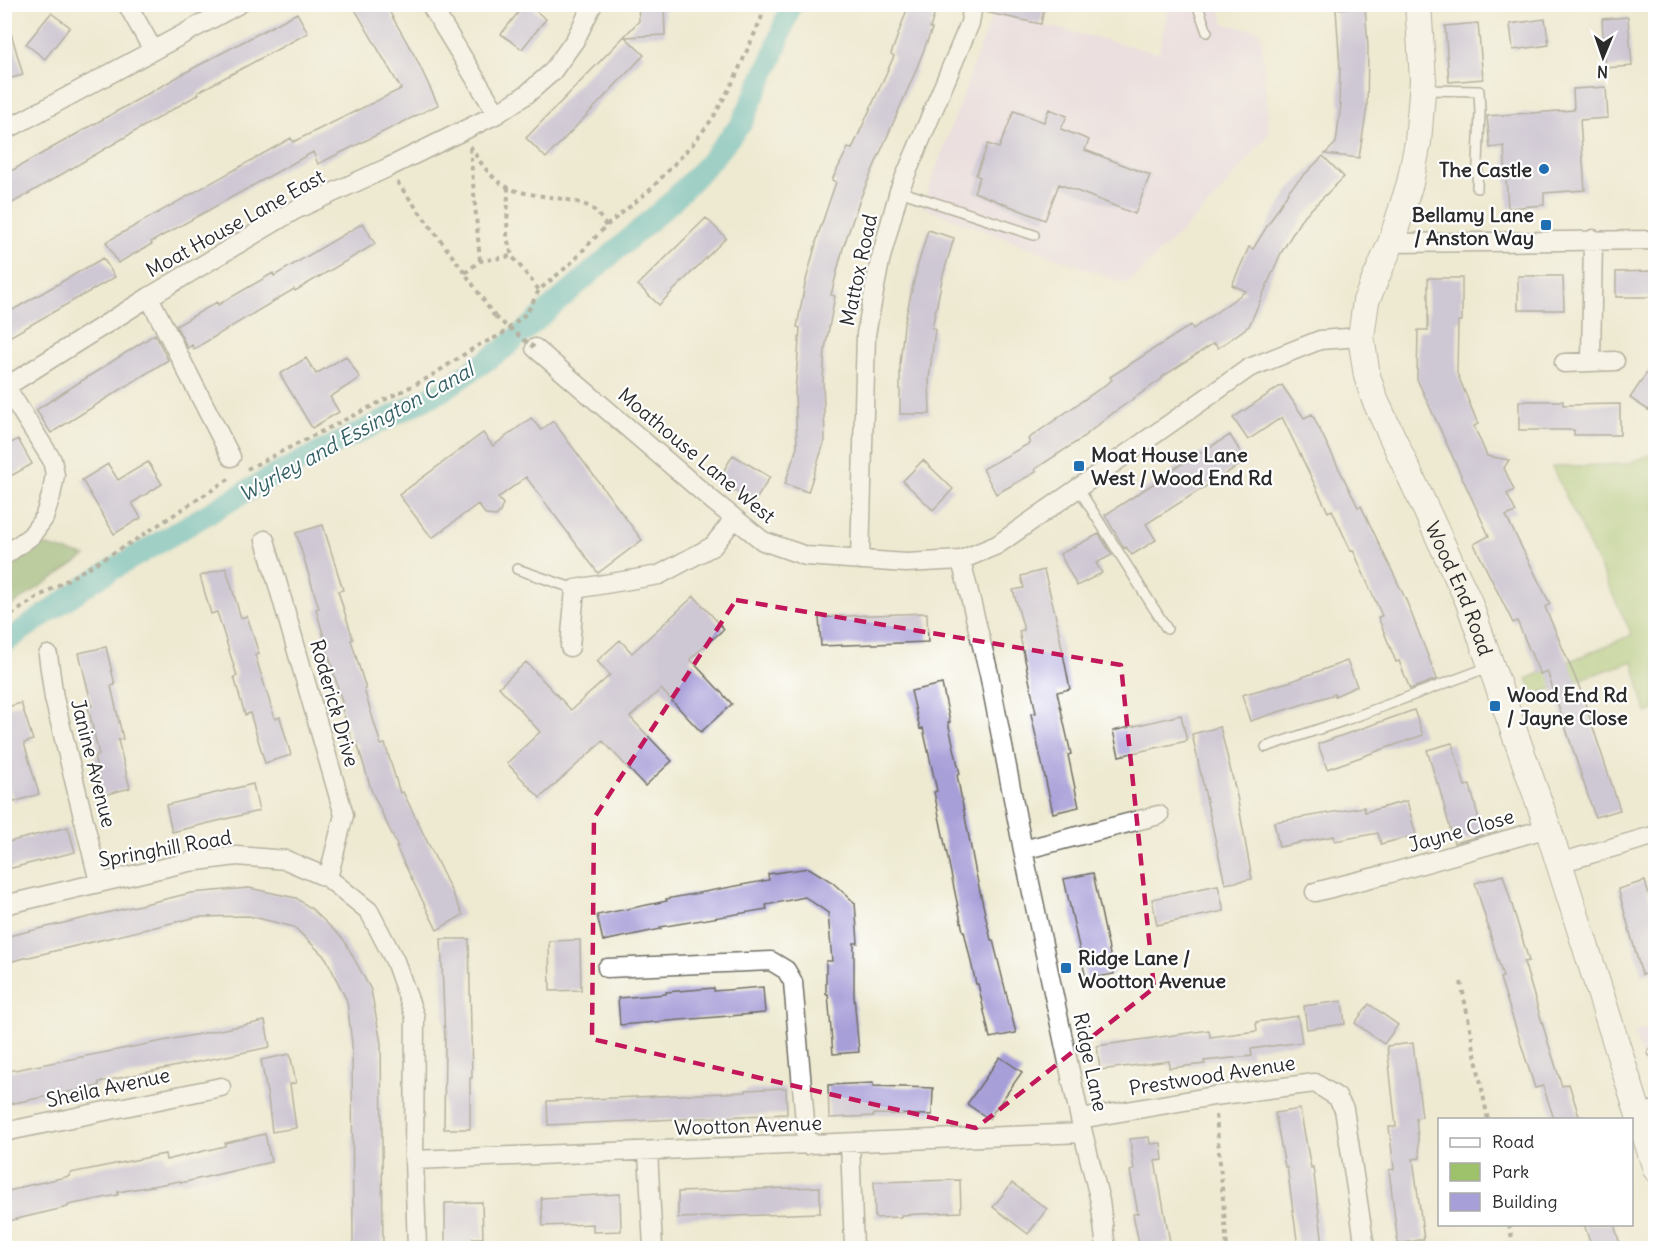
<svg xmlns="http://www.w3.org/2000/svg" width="1660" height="1253" font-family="Delius,sans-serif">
  <rect width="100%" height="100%" fill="#fff"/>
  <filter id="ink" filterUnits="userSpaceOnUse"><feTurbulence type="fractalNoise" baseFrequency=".0167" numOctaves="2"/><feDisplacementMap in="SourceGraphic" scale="12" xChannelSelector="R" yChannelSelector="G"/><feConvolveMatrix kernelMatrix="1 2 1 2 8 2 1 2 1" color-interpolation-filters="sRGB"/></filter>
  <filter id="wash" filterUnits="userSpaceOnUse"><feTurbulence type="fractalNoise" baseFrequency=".008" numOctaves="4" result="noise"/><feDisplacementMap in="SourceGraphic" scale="24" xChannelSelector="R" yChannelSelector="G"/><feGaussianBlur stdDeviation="1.35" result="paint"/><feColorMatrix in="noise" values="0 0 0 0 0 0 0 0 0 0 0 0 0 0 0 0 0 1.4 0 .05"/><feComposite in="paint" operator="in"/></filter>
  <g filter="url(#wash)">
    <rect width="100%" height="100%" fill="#eeead1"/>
    <path fill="#e7d2ef" d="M1168,5H1219L1224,24L1261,31L1269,134L1215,199L1127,284L922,207L992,15L1014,18L1159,53Z
      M1655,1026V1100L1634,1032Z"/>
    <path fill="#9ec26c" stroke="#64764c" stroke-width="1.5" d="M1655,453V710L1646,713L1633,661L1534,695L1527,679L1632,635L1552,467L1626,464Z"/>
    <path fill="#7ea860" stroke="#546a46" stroke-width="1.5" d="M32,542L86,556L5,610V560Z"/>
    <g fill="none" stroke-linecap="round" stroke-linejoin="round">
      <path stroke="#3fb0b8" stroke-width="22" d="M4,643L93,581L276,474L442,391L505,348L670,203L705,167L741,124L773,56L791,4"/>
    </g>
    <g id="blocks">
      <path fill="#a79fd8" d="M352,4H385L417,60L438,105L318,164L313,152L151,242L152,244L118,263L106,242L291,138L293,142L401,89Z
        M525,4H527L546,19L522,49L501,34Z
        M638,4H664L665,35L625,37L644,55L546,158L526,138L639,21Z
        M909,4H938L930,28L932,29L914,75L860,199L843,248L831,295L835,296L825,349L823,381L825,440L808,492L785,484L797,447L795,392L800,328L797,327L805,284L819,232L836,182L832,180L848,148L852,149L894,56L891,54Z
        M985,4H1045L1041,24L984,12Z
        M1365,7L1368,47L1367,107L1359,158L1325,154L1336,143L1341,104H1339L1340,68L1336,9Z
        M51,13L70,27L45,59L26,44Z
        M297,13L308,33L198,92L199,94L4,208V175L190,70Z
        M1628,17L1632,66L1605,68L1602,19Z
        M1545,19L1549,45L1513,50L1510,24Z
        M1478,23L1483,79L1449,82L1445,26Z
        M9,26L23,75L4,80V27Z
        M1606,87L1608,118L1580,120L1585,190L1544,193V205L1508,208L1504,146L1490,148L1487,116L1574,110L1573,89Z
        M1049,109L1067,116L1061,129L1089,140L1085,150L1150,175L1135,214L1059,184L1045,220L974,192L980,177L976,175L988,144L999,148L1014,111L1044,122Z
        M1323,156L1344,177L1302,218L1281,253L1249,326L1218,348L1214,343L1162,377L1163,378L1113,413L1078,441L1035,469L1036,472L996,494L983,469L1030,443L1028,439L1112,380L1110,377L1191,325L1193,329L1246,291L1232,285L1249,247L1253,249L1290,189Z
        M706,218L726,238L659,305L638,285Z
        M363,223L375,244L295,291L294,289L194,349L192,345L188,348L176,326L217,302L218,305L273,273L274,276Z
        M928,230L954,238L943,275L932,328L935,329L929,379L930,414H900V364L904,325L917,268Z
        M103,258L115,277L4,340V315Z
        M1653,271V297H1616V272Z
        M1518,276H1563L1564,310H1518Z
        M1428,278H1462V321H1458L1457,373L1478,424L1474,426L1487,456L1509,460L1504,468L1514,490L1507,494L1516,512L1506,516L1550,604L1545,607L1581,691L1620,810L1595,817L1547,671L1540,674L1517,621L1513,623L1474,544L1489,536L1417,379L1418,330H1428Z
        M155,334L168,360L51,433L36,410Z
        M346,356L360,378L330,397L339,412L312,428L280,374L306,358L316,374Z
        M1656,359V415L1630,398Z
        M1282,385L1304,418L1312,414L1358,507L1361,506L1406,600L1437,679L1410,689L1399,661L1396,662L1378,617L1382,616L1353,550L1351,551L1332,510L1328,512L1282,417L1248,440L1233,418Z
        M1519,401H1563V405L1620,404V435H1574V430H1519Z
        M531,418L541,430L553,421L642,540L598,573L526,477L498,498L503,504L500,512L496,516L486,515L478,504L432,538L399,495L483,433L493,446Z
        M1230,435L1246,461L1146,524L1156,540L1132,555L1126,547L1124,548L1105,515L1173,471L1172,470Z
        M18,439L32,464L4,480V447Z
        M733,455L770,477L754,503L718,480Z
        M923,460L953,489L933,510L903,481Z
        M148,462L162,484L132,503L141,518L114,534L82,480L108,464L118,480Z
        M323,525L343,590L338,591L353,639L351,640L366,689H364L381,745L385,744L400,793L403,792L463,915L437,930L396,847H398L372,792L357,743L353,744L341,706H343L316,609L319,608L296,533Z
        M1099,534L1112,555L1096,563L1102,573L1077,586L1060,554Z
        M226,568L241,618L247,616L259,654L255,655L275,719L280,717L291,755L265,763L250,713L245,715L234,677L237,676L217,612L211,614L200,576Z
        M1044,570L1055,613L1070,689L1057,692L1071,754L1068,755L1079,807L1053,813L1031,714L1036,713L1019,631L1024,630L1013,590L1024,588L1021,576Z
        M694,596L724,629L690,659L732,704L701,732L661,689L630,717L672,761L645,786L603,741L540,798L507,763L540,732L499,687L526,662L571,710L610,675L597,661L620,640L632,653Z
        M927,613L928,642L821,646L819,617Z
        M106,647L115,685L111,686L123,739L118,740L130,788L104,795L94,756L99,755L88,707L92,706L79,653Z
        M1347,661L1357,686L1335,696V694L1250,721L1242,695L1292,681Z
        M942,684L950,722H948L960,774L957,775L976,874L991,940H993L1016,1033L990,1038L978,984H976L964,931H963L934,792L937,791L923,728L920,729L911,691Z
        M21,703L33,740L24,743L39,794L14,802L4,772V763L11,761L4,741V708Z
        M1414,710L1423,735L1327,769L1318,744Z
        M1181,715L1187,741L1119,756L1113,731Z
        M1220,727L1237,796L1252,879L1225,884L1192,734Z
        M1452,743L1465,786L1470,785L1483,835L1454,843L1438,783H1437L1427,750Z
        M253,784L259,811L172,832L166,805Z
        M1407,801L1416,835L1381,844L1378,833L1335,841L1334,836L1279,847L1274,822L1364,807L1365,812Z
        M68,827L75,852L4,870V843Z
        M809,868L832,882L855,903L858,943H854V996L859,1052L833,1054L828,994H826V961H832L828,913L805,897L766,905L767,909L660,927L661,929L603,941L597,915L667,901L666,899L769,880L768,874Z
        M1093,873L1114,974L1086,979L1064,879Z
        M1503,875L1529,961L1524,962L1547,1039L1562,1086L1569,1084L1579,1116L1567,1119H1554L1543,1086L1535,1088L1500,978L1503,977L1475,883Z
        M1645,881L1656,921V972L1642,975L1618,889Z
        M1218,885L1224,911L1157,925L1152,899Z
        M249,888L296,898L312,909L344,940L371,990L381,1043L383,1248H353L352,1044L347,1001L326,958L294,927L249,916L197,917L4,963V937L191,893Z
        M441,939H469L472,1078H470V1129H444L445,1040Z
        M580,940L581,990L550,991L549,941Z
        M763,987L765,1013L620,1025L618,998L666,994V992L714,988V991Z
        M1342,1001L1345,1024L1307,1029L1304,1006Z
        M1369,1004L1398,1025L1384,1044L1355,1023Z
        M1298,1016L1302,1042L1251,1049L1252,1056L1204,1061L1205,1064L1169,1068V1061L1100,1070L1097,1046L1209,1030L1210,1037L1257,1031L1256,1022Z
        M265,1021L270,1047L99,1082V1086L4,1105V1072Z
        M1413,1043L1422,1117L1416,1118L1420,1158L1413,1159L1424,1239L1398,1244L1389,1170L1394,1169L1389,1127H1396L1387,1046Z
        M290,1054L296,1083L290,1084L296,1128L272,1132L268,1098L261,1060Z
        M1000,1057L1022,1072L989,1119L967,1104Z
        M873,1083V1086L933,1088L932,1115L874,1114V1116L829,1118L828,1085Z
        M786,1088L787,1114L548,1125L547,1101L746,1092V1090Z
        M1300,1109L1311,1168L1313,1167L1323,1244L1298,1247L1287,1167H1285L1275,1113Z
        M265,1134L271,1162L181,1183L180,1181L118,1192V1195L68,1205V1207L4,1222V1192L21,1188V1187L70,1176V1173L165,1154L166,1160L225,1146V1143Z
        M1149,1137L1150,1144L1161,1143L1163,1160L1155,1161L1170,1242L1140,1248L1133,1214L1138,1213L1130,1171L1134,1170L1130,1139Z
        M960,1180L961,1212L901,1215V1217L875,1218L874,1182Z
        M1012,1183L1047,1209L1028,1234L993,1207Z
        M820,1187V1213L678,1218V1192Z
        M620,1194L621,1231L593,1232V1224L543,1226L541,1198Z
        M482,1202L483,1238H473V1248H445V1203Z
        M1584,1224H1614L1621,1248H1592Z"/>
    </g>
  </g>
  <g filter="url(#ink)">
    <use href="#blocks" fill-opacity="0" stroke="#6f6e65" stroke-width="1.5"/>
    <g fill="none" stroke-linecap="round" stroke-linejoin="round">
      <defs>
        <path id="lane" d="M1197,4L1207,32
          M1425,90L1479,91L1480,113L1477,188
          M899,191L1034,235
          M1078,488L1167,629
          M517,569L575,589
          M1266,747L1349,719L1489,667
          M1653,1052H1656
          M1639,1110L1656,1105"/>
        <path id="street" d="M127,4L153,50
          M430,4L497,114
          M4,131L239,4
          M1391,243L1656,240
          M149,297L231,457
          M535,348L713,501L763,541L806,556L906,563L961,560L997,545L1249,368L1320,340L1361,337
          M1591,361L1593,239
          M1564,363L1615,361
          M4,388L149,297L295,210L387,168L497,114L527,94L552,72L575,40L593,4
          M265,540L344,815L328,878
          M4,556L31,536L44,518L51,496L55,475L52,460L6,387
          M860,560L866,334L880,261L899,191L970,23L973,4
          M961,560L989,674L1023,850L1083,1133L1100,1201L1106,1248
          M570,647L575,589L659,575L713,546L734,519
          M48,655L54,698L99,882
          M1023,850L1159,815
          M1559,863L1656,835
          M1315,892L1387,874L1548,828
          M4,905L189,862L237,856L286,860L328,878L369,911L395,961L415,1017L414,1160L417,1248
          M607,968L771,961L786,970L793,982L807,1145
          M1080,1119L1214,1096L1315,1083L1337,1097L1344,1109L1365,1248
          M4,1132L221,1087
          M850,1144L854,1248
          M648,1151L653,1248
          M414,1160L1083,1133"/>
        <g id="secondary">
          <path id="s1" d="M1418,4L1423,80L1418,142L1410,183L1391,243L1366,301L1361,337L1367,376L1375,400L1468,600L1548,828L1656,1169"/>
        </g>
      </defs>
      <use href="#lane" stroke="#6f6e65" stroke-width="12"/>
      <use href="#street" stroke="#6f6e65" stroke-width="21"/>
      <use href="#secondary" stroke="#6f6e65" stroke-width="28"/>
      <path stroke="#6f6e65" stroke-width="4" stroke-dasharray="4.5 4.5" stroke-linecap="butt" d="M470,146C480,162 489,177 507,187C529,199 579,195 595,211C600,216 603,222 606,226
        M470,148L480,261
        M397,182L465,273L495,317
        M508,187L507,238L512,256L539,290
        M465,273L480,261L512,256
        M247,469L428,378L477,346L501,335L527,313L539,290L569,265L606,226L650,190L692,145L713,118L734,80L761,19L765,4
        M4,620L33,600L132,542L232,477
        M1461,982L1488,1120
        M1216,1115L1227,1248
        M1509,1224L1514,1248
        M1474,1248L1513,1244"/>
      <use href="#lane" stroke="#fff" stroke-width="9"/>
      <use href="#street" stroke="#fff" stroke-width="18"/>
      <use href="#secondary" stroke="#fff" stroke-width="26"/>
      <path stroke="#6f6e65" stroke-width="4" stroke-dasharray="4.5 4.5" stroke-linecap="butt" d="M495,317L535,348"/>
    </g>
  </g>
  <path d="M0 0H1660V1253H0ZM736,600L1121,665L1154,988L976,1128L592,1039L594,818Z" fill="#eeead1" fill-opacity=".55" fill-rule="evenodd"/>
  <path fill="none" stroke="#c2185b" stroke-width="4.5" stroke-dasharray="12 8" stroke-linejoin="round" d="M736,600L1121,665L1154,988L976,1128L592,1039L594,818Z"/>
  <g fill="#1f6fb2" stroke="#fff" stroke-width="2">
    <circle cx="1544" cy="169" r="6"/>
    <rect x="1540" y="219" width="12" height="12" rx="3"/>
    <rect x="1073" y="460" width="12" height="12" rx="3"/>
    <rect x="1489" y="700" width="12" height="12" rx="3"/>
    <rect x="1060" y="962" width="12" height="12" rx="3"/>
  </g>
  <g text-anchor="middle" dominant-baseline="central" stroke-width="4.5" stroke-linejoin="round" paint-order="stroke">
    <g font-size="20" font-weight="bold" fill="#2b2b2b" stroke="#fff" text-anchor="start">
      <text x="1532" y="169" text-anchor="end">The Castle</text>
      <text x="1534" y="214" text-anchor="end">Bellamy Lane<tspan x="1534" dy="23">/ Anston Way</tspan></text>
      <text x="1091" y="454">Moat House Lane<tspan x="1091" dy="23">West / Wood End Rd</tspan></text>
      <text x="1507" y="694">Wood End Rd<tspan x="1507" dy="23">/ Jayne Close</tspan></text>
      <text x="1078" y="957">Ridge Lane /<tspan x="1078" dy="23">Wootton Avenue</tspan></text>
    </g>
    <g font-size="20" fill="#2b2b2b" stroke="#fff">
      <text transform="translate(235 223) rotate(-29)">Moat House Lane East</text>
      <text transform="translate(858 270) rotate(-78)">Mattox Road</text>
      <text transform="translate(697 455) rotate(40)">Moathouse Lane West</text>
      <text stroke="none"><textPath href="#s1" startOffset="614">Wood End Road</textPath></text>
      <text transform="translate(335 703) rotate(74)">Roderick Drive</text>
      <text transform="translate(94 763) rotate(76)">Janine Avenue</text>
      <text transform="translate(1461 830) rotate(-16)">Jayne Close</text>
      <text transform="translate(165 848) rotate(-10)">Springhill Road</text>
      <text transform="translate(1091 1062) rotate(78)">Ridge Lane</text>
      <text transform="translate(1212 1075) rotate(-9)">Prestwood Avenue</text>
      <text transform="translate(108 1087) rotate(-12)">Sheila Avenue</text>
      <text transform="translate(748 1125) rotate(-2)">Wootton Avenue</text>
    </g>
    <g font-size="21" font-style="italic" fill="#336063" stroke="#fff">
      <text transform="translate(356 432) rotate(-29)">Wyrley and Essington Canal</text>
    </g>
  </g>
  <rect width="1660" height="1253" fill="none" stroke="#fff" stroke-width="24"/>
  <rect x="1438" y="1118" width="195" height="108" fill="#ffffff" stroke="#aaaaaa" stroke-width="1.5"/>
  <rect x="1450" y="1138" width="30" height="9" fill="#ffffff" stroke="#aaaaaa" stroke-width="1.5"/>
  <text x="1492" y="1148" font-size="18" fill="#2b2b2b">Road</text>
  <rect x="1450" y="1163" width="30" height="18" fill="#9ec26c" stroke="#aaaaaa" stroke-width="1.5"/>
  <text x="1492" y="1178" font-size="18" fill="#2b2b2b">Park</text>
  <rect x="1450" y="1193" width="30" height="18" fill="#a79fd8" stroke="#aaaaaa" stroke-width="1.5"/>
  <text x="1492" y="1208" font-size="18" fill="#2b2b2b">Building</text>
  <g transform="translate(1603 57) rotate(182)" stroke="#ffffff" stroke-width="4.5" paint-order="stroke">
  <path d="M0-4.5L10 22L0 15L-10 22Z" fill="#2b2b2b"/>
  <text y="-9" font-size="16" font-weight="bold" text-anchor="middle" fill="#2b2b2b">N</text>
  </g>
</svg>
